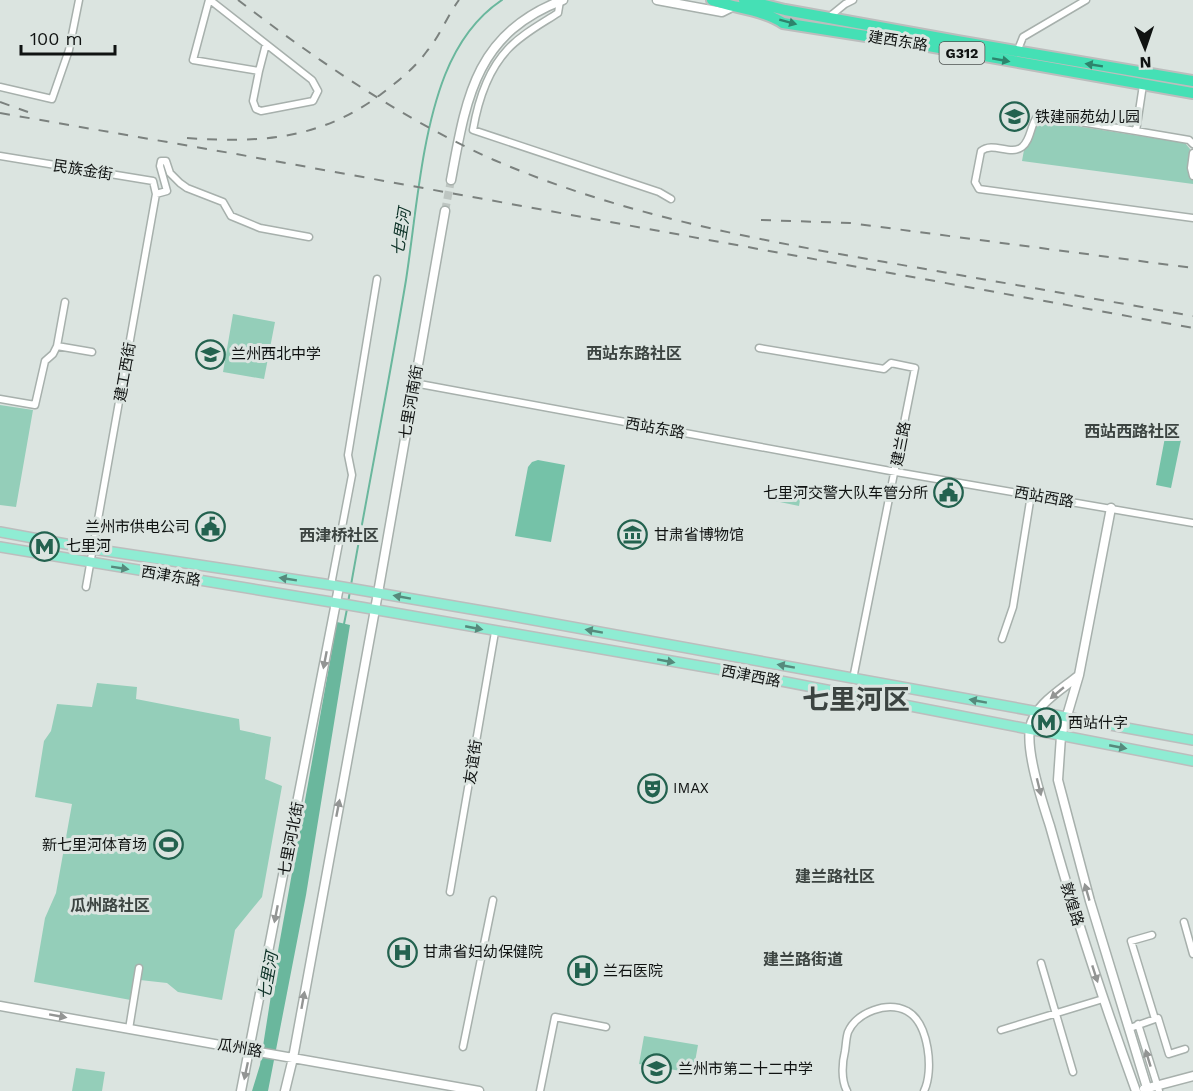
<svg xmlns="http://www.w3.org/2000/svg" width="1193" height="1091" font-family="'Work Sans','Noto Sans SC',sans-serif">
  <rect width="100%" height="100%" fill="#dbe4e0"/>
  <path fill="#94ceb9" d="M1044,121L1185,143L1190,149L1187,170L1193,180V184L1022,161L1028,128Z
    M233,314L275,322L264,379L223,372Z
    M0,405L33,410L16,507L0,505Z
    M777,489L801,494L799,506L775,501Z
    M97,683L137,687L136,699L239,719L240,730L271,737L265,779L282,786L262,897L235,930L222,1000L178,992L167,983L140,980L136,1001L34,982L45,918L56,893L72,804L35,797L44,741L51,731L57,704L92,707Z
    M644,1036L698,1045L693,1073L639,1064Z
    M76,1068L105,1072L102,1091H72Z"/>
  <path fill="#75c2a8" d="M1166,432L1182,435L1171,488L1156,485Z
    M538,460L565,465L551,542L515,536L528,467L532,462Z"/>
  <path fill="#6ab79d" d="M337,622L350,625L306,895L268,1091H252L260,1065L278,951Z"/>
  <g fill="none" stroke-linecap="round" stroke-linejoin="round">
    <path stroke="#6ab79d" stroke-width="2" d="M351,585C369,484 389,382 406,280C416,215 421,136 445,75C457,45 475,18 502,0
      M348,603L350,591
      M344,624L347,609"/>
    <path stroke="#bdc5c1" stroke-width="8" stroke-dasharray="8 4" stroke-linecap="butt" d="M445,211L451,180"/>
    <defs>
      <path id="street" d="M209,0L193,60L259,71L253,101L256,109L261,111L313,101L318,91L312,80L210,0
        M560,1L558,13C541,24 522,34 508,49C487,71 478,101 473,130L659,192L671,199
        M829,17L845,4L853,0
        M1017,52L1023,37L1086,0
        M259,71L266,44
        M1143,85L1136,131L1189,140L1193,144
        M0,87L52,99L69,50L79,0
        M1136,131L1043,116L1037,117C1030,126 1031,140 1022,147C1010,156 993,141 981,151L975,182L979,189L1193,218
        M1193,153L1191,168L1193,176
        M0,156L153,181L156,194L86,587
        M156,194L167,191L160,166L161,161H166L170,173L180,183L187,188L223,202L231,216L260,228L309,237
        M57,346L92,352
        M759,348L884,369L891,363L915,368L853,679
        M414,383L896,472L1193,523
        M0,399L35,405L45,361L53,354L57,346L65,302
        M331,585L352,475L348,455L377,279
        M1002,639L1013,607L1031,495
        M450,892L495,632
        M1184,922L1193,954
        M1152,935L1131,941L1155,1019
        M1041,963L1073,1072
        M1138,1024L1159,1091
        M1130,1028L1158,1018L1169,1054L1185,1049
        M129,1029L139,968
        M1001,1030L1103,999
        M463,1047L493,900
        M540,1091L555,1017L606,1027
        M847,1091C841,1080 842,1063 845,1051C846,1045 846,1038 848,1032C857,1012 887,1001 907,1011C929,1023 934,1071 924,1091"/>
      <path id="secondary" d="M657,0L722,12L732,7
        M451,180C466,99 475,33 563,0
        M1111,508L1079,675L1061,736L1058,780L1090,901L1148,1091
        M1078,676C1061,690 1034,705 1030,728C1026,753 1042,801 1050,826C1075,916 1104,1003 1136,1091
        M0,1006L479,1091
        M1144,1089L1193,1076
        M241,1091L339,587
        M285,1091L293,1058L378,593L445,211"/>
      <path id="primary" d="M0,532L93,549L331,585L506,615L1193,740
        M0,547L343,604L740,673L1193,761"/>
      <path id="highway" d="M712,0C734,8 764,10 783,23L917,44L1193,93
        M744,0L785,10L957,41L1193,81"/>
    </defs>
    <use href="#street" stroke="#a7b0ac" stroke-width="9"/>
    <use href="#secondary" stroke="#a7b0ac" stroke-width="11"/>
    <use href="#primary" stroke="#bcbdbd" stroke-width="12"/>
    <use href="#highway" stroke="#bcbdbd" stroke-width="14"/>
    <use href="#street" stroke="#fff" stroke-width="6"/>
    <use href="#secondary" stroke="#fff" stroke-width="8"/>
    <use href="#primary" stroke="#8fecd3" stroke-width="9"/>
    <use href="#highway" stroke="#45e0b5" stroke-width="10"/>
    <path stroke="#7b817e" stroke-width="2" stroke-dasharray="10 10" stroke-linecap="butt" d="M238,0C318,61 402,119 494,160C619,214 752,239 885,262C988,280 1090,298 1193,316
      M0,102L28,112
      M0,113L236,154L1193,328
      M187,138C260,143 319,140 380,95C397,82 414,69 427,51C440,36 447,16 459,0
      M761,220L850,223L1193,268"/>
  </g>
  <defs><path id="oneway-solid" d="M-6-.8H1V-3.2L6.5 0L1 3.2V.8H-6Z" transform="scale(1.5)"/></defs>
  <g fill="#2d846c">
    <use href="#oneway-solid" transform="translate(788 22) rotate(15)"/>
    <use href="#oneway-solid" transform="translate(1001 60) rotate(10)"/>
    <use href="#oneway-solid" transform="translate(1094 65) rotate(-171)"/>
  </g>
  <g fill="#568a7c">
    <use href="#oneway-solid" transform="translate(120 568) rotate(9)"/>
    <use href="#oneway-solid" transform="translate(288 579) rotate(-171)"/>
    <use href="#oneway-solid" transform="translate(402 597) rotate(-170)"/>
    <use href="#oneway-solid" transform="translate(474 628) rotate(11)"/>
    <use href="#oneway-solid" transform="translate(594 631) rotate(-170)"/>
    <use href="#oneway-solid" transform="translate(666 661) rotate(10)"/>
    <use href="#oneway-solid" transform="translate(786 666) rotate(-170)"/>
    <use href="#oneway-solid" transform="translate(978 701) rotate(-170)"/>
    <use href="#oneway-solid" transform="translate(1118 747) rotate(11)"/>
  </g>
  <g fill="#939594">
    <use href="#oneway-solid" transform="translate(325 660) rotate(101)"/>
    <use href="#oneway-solid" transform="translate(1057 693) rotate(140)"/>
    <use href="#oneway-solid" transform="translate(1039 787) rotate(76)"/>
    <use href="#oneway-solid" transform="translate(338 808) rotate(-79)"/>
    <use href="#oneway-solid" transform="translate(1087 892) rotate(-106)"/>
    <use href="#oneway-solid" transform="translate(276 914) rotate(101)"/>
    <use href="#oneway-solid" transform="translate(1095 974) rotate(72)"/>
    <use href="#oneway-solid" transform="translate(303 1000) rotate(-80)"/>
    <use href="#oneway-solid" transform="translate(58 1016) rotate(10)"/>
    <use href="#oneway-solid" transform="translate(1148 1058) rotate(-107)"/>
    <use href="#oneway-solid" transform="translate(246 1071) rotate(102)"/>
  </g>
  <defs>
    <symbol id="school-ring" viewBox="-11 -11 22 22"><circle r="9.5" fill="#dbe4e0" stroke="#23624f" stroke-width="1.5"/><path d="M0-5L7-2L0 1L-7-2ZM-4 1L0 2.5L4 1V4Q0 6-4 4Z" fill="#23624f"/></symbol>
    <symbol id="civic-ring" viewBox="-11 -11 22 22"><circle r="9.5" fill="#dbe4e0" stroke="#23624f" stroke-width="1.5"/><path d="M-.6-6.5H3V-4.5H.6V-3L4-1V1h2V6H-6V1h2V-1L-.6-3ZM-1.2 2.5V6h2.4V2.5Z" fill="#23624f"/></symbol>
    <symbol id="museum-ring" viewBox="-11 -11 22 22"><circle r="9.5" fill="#dbe4e0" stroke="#23624f" stroke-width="1.5"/><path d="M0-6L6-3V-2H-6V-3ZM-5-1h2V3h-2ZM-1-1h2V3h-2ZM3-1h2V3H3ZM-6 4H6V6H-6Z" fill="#23624f"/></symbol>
    <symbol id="metro-ring" viewBox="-11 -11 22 22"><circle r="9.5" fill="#dbe4e0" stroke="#23624f" stroke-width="1.5"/><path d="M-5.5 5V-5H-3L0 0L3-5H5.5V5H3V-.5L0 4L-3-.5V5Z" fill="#23624f"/></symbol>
    <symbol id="theatre-ring" viewBox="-11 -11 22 22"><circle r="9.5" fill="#dbe4e0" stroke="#23624f" stroke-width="1.5"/><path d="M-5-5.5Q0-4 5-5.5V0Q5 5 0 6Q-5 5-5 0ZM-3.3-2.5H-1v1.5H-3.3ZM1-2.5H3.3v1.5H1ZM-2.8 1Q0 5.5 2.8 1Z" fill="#23624f"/></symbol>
    <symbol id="stadium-ring" viewBox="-11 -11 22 22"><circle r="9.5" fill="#dbe4e0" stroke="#23624f" stroke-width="1.5"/><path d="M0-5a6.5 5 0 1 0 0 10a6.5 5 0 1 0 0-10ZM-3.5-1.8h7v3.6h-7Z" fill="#23624f"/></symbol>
    <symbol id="hospital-ring" viewBox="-11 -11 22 22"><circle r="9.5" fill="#dbe4e0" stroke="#23624f" stroke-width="1.5"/><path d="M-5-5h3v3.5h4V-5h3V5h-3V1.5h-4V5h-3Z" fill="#23624f"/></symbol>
  </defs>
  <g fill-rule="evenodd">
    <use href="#school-ring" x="998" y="100" width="33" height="33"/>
    <use href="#school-ring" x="194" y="338" width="33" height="33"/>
    <use href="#civic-ring" x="932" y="476" width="33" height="33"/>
    <use href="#civic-ring" x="194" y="510" width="33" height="33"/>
    <use href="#museum-ring" x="616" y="518" width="33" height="33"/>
    <use href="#metro-ring" x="28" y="530" width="33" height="33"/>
    <use href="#metro-ring" x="1030" y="706" width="33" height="33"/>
    <use href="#theatre-ring" x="636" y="772" width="33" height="33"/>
    <use href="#stadium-ring" x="152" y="828" width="33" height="33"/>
    <use href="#hospital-ring" x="386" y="936" width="33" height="33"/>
    <use href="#hospital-ring" x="566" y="954" width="33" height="33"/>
    <use href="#school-ring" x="640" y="1052" width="33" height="33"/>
  </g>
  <g text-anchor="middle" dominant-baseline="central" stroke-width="6" stroke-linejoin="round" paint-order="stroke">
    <rect fill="#dbe4e0" stroke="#4d5250" stroke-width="1.5" x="939.5" y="42" width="45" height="22" rx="4.5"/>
    <g font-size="14" font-weight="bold" fill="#101312">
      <text x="962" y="53">G312</text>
    </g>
    <g font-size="15" fill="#101312" stroke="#dbe4e0">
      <text transform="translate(898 41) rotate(9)">建西东路</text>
      <text transform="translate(83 170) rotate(9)">民族金街</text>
      <text transform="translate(125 372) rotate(-80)">建工西街</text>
      <text transform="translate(411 402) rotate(-80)">七里河南街</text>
      <text transform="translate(655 428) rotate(10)">西站东路</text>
      <text transform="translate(901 444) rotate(-79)">建兰路</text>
      <text transform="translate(1044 497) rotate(10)">西站西路</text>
      <text transform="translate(171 576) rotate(9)">西津东路</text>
      <text transform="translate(751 676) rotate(11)">西津西路</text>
      <text transform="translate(473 762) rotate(-81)">友谊街</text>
      <text transform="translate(291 839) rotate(-79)">七里河北街</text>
      <text transform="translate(1072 904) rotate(73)">敦煌路</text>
      <text transform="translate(240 1048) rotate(10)">瓜州路</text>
    </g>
    <g font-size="15" fill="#101312" stroke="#dbe4e0" text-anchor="start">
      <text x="1035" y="117">铁建丽苑幼儿园</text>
      <text x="231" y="354">兰州西北中学</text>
      <text x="928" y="493" text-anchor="end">七里河交警大队车管分所</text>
      <text x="190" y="527" text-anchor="end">兰州市供电公司</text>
      <text x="654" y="535">甘肃省博物馆</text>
      <text x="66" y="546">七里河</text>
      <text x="1068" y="723">西站什字</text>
      <text x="673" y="788">IMAX</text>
      <text x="147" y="845" text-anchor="end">新七里河体育场</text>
      <text x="423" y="952">甘肃省妇幼保健院</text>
      <text x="603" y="971">兰石医院</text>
      <text x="678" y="1069">兰州市第二十二中学</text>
    </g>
    <g font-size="16" font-style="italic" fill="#0d3227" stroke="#dbe4e0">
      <text transform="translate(401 232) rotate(-81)">七里河</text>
      <text transform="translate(268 976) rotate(-80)">七里河</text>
    </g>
    <g font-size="16" font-weight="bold" fill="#3c4441" stroke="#dbe4e0">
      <text x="634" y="353">西站东路社区</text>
      <text x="1132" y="431">西站西路社区</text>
      <text x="339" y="535">西津桥社区</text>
      <text x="835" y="876">建兰路社区</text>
      <text x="110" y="905">瓜州路社区</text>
      <text x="803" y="959">建兰路街道</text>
    </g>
    <g font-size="27" font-weight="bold" fill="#3c4441" stroke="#dbe4e0">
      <text x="856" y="700">七里河区</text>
    </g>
  </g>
  <g transform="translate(1145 48) rotate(178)" stroke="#dbe4e0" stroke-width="4.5" paint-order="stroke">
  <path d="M0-4.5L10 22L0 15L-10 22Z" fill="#101312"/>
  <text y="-9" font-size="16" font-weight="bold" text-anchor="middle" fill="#101312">N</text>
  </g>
  <path d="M21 45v9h94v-9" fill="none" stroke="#101312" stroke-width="3"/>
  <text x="30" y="45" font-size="18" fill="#101312" stroke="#dbe4e0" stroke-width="4.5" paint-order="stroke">100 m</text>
</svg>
